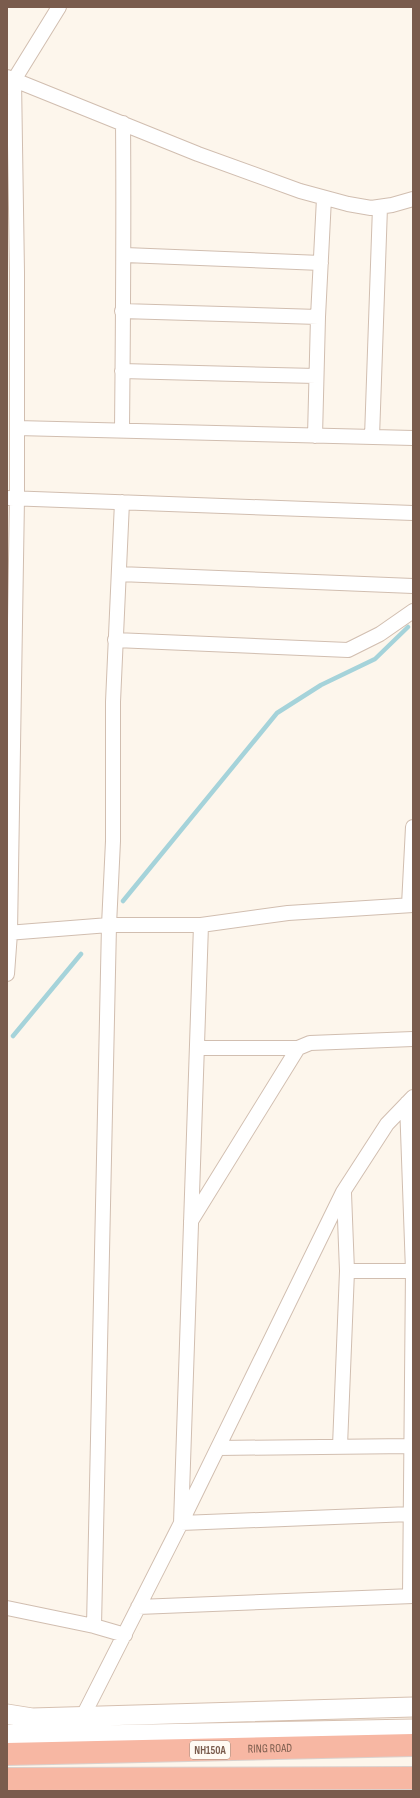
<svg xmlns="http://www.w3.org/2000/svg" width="420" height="1798" font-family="'Sofia Sans Condensed',sans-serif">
  <rect width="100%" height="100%" fill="#fdf6ec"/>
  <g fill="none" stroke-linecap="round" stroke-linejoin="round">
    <path stroke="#a5d3da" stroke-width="4.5" d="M123,901L277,713L321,685L375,659L408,627
      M13,1036L81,954"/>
    <defs>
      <path id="street" d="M7,77L198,154L300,191L348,204L371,208L392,205L413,199
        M9,88L59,7
        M125,255L321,263
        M122,311L318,317
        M122,371L316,376
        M17,428L413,438
        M122,430C123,327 124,225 123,123
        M315,436L318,317L324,198
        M372,437L380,207
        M7,498L413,513
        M119,574L413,586
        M115,640L348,650L380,634L413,611
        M409,905L413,827
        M201,925L181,1523L411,1514
        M7,933L109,925H201L288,913L413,905
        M7,974L10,933L17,498V273L14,80
        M197,1048H298
        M407,1103L413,1271L410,1596
        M191,1221L298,1048L310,1043L413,1039
        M347,1271H413
        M340,1446L347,1271L344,1193
        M218,1448L411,1446
        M138,1607L413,1596
        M7,1608L94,1626L125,1635
        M94,1626L109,925L113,841V702L122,502
        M83,1716L181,1523L343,1192L387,1124L413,1097"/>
      <path id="secondary" d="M7,1714L32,1718L413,1707
        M7,1734L45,1736L413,1729"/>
      <g id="highway">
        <path id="s1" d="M7,1754L413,1745"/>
        <path d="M7,1779L413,1778"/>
      </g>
    </defs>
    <use href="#street" stroke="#d1beb0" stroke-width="16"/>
    <use href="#secondary" stroke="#d6c0b0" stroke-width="21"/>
    <use href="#highway" stroke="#dad1cd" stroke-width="24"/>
    <use href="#street" stroke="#fff" stroke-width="14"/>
    <use href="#secondary" stroke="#fff" stroke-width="19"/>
    <use href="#highway" stroke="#f7b7a3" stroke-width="22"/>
  </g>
  <g text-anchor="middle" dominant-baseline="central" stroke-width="3.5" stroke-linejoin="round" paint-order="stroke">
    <rect fill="#fffaf3" stroke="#a28b7f" stroke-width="1" x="190" y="1741" width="40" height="18" rx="3"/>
    <g font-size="11" font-weight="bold" fill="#7a5c4d">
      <text x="210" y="1750">NH150A</text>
    </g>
    <g font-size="12" fill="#7a5c4d" stroke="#fffaf3">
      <text stroke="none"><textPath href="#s1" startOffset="263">RING ROAD</textPath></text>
    </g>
  </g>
  <rect width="420" height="1798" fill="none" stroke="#7a5c4d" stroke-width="16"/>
</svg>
